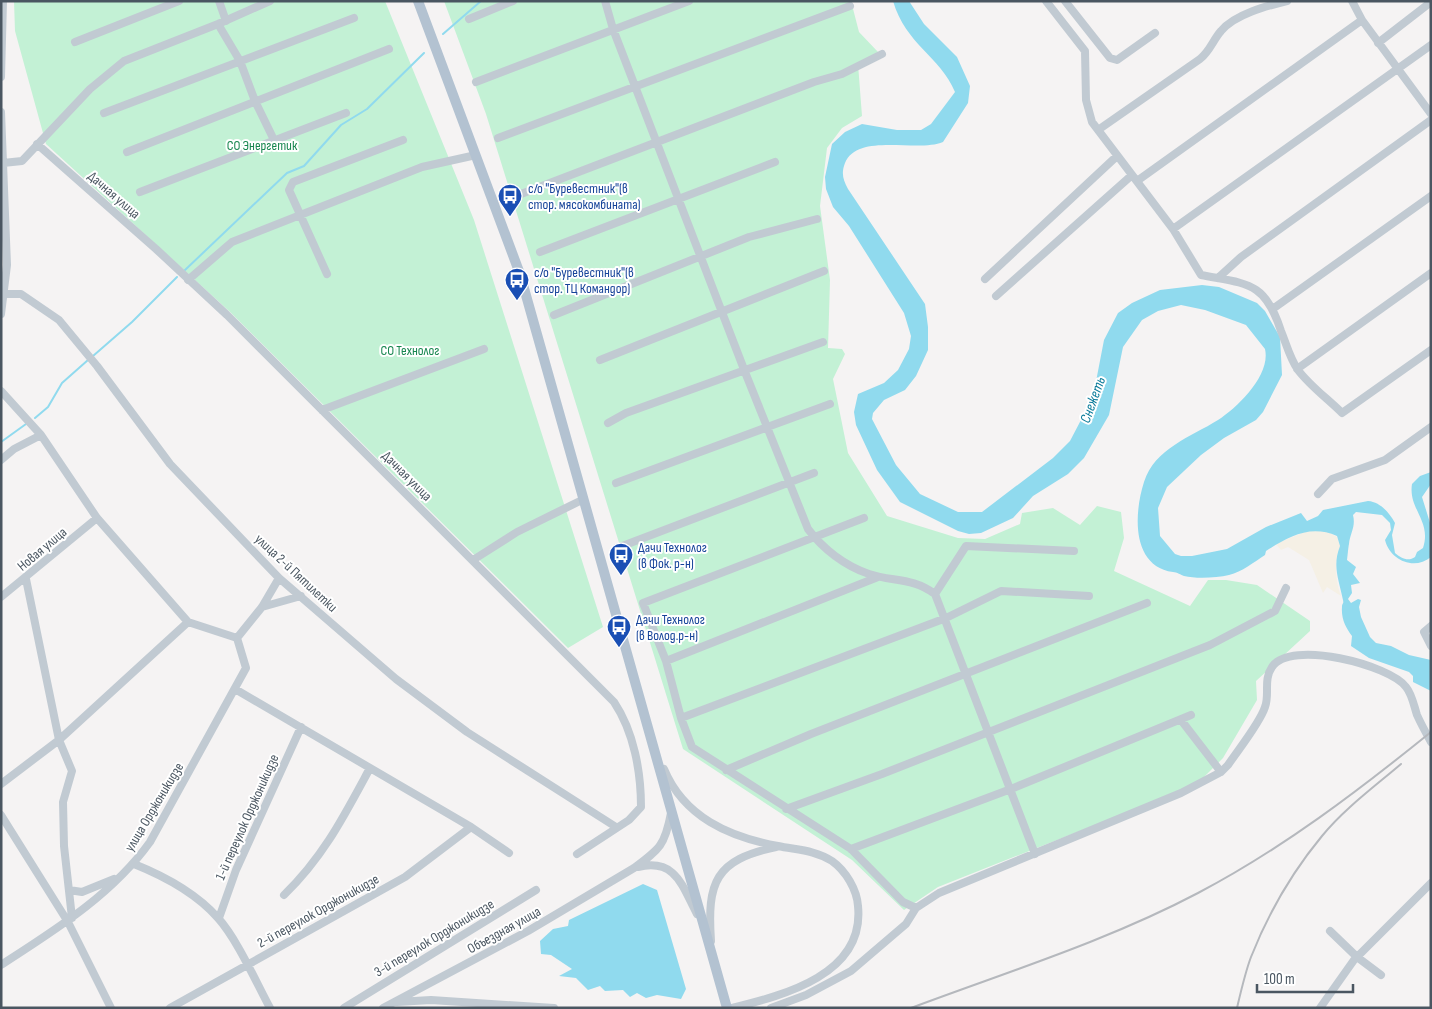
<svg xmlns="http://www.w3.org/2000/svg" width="1432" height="1009" font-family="'Sofia Sans Condensed',sans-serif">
  <rect width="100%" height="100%" fill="#f5f3f3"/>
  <path fill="#c3f1d5" d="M14,1H385L474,220L603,627L568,648L229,311L46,144L15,31Z
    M444,1H851L859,32L878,52L858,64L862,116L842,128L827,148L820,206L830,280L828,348L842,349L845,354L833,379L848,453L887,516L958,538L985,539L1020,524L1022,513L1053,508L1080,525L1097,506L1121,512L1124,538L1114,571L1190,606L1208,580H1226L1257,585L1310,621V631L1256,681L1257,700L1223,758L1196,785L938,887L904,910L852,860L683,749L486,114Z"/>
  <path fill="#f5f0e5" d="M1309,530L1328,532L1337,537L1340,546C1334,562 1335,580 1341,596L1327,587L1323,593L1309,560L1288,547L1281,550L1276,544Z"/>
  <path fill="#90daee" d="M893,1H909L924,24L957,57L970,86L968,103L943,142C917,153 858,132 845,163C841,173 843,180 848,189L925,304L928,327V350L916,376L905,390L884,400L873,413L872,419L896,465L920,494L958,512H982L1053,458L1070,441L1093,397L1104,340L1118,313L1132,303L1160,290L1202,285L1219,287L1257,303L1265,311L1280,337L1282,375L1263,412L1256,420L1224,438L1201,455L1167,487L1158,508L1160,536L1175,554L1181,556H1192L1227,549L1266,527L1301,513L1307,521L1318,516L1323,510L1368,501C1380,502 1389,512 1395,523L1392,535L1395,553C1401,558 1408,562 1415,557L1417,552L1423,548C1432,521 1408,509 1412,484L1420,476L1431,472V484L1422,497L1431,526V557C1414,571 1390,560 1385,540L1391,530L1390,523L1382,515L1356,512L1353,515C1356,527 1350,533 1349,544C1348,549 1348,553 1347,560L1356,567L1353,574L1360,583L1351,585L1352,593L1348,599L1351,603L1358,599L1361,600L1359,607L1361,617L1370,637L1376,643L1391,646L1409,655L1431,660V691L1413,682V676L1409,672L1369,658L1351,646L1352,636C1346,628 1341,619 1342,607C1342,603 1344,604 1343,600C1339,580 1332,566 1340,546L1337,536C1310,524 1288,537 1266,551L1265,555C1254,562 1242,572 1229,575C1216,578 1196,579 1184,576C1181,575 1177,572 1173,572C1131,566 1134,513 1144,482C1155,448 1191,437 1218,420C1238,407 1271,375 1265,349L1246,325L1205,310L1181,305L1158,311L1142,320L1123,347L1109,415L1084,458L1068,474L1033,496L1013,518L981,533L969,534L958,531L900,502L877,470L856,425L854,412L858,394L884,383L898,370L909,349L911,336L904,313L849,226L833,207L826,189L825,177L832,144L845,132L862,124L897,130H921L931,124L955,92C940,56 906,45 893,1Z
    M643,884L657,890L686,989L681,999L657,995L646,998L637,993L630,997L623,990L605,991L600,986L588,990L576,978L559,976L572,969L551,955L541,954L540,941L553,929L568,926L569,920Z"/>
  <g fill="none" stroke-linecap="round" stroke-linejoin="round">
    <path stroke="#90daee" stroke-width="2" d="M443,34L481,1
      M185,270L287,173L304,166L341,125L367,109L424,53
      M93,356L132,322L177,277
      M35,418L48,407L62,383L88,360
      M1,442L26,424"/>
    <path stroke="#c1cad2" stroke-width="8" d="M219,1L226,21
      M605,1L613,29L745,372L808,529C823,549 845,566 869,574C893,582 912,577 935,594L1035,854
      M1046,1L1085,51L1086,100L1092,122L1173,229L1201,275C1247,284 1265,281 1281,331C1286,343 1290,359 1298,370C1310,386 1328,399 1342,413L1431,350
      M1065,1L1110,58L1117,60L1155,33
      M1352,1L1362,20L1431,114
      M469,19L513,1
      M218,24L240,61L255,101L274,140
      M75,42L179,1
      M1378,43L1431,2
      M1,77L3,1
      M476,82L689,1
      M1,112L7,265L1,314
      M104,113L354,18
      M1098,130L1200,59C1210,51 1213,40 1221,31C1235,14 1267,6 1287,1
      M498,138L850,6
      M37,144L156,249L227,315L614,702C634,732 641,772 641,807L629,820L577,854
      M127,152L389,49
      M3,163L22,161L90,89L124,61L218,24L270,1
      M1137,181L1362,20
      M140,192L346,113
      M521,194L814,82L842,74L882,54
      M1173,229L1431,45
      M540,252L775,162
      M327,274L289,190L293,182L403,140
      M1218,278L1241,257L1431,120
      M985,279L1117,156
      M188,280L232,242L422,167L476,155
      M5,294H21L59,320L97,366L170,464L279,578L396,679L467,732L616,827
      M996,296L1132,175
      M1274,308L1431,196
      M554,315L749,237L817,219
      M600,360L824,271
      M1297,369L1431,273
      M1,391L41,435L97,518L188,622L237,638L246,668L150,842C112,895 55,930 1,965
      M322,410L484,349
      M608,423L626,413L823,342
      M1,460L14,449L41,435
      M616,483L830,404
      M1318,494L1332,479L1385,460L1431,427
      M864,518L643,603L666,661L681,718L692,747L851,849L903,902L916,908
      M617,548L814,473
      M473,560L517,532L584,499
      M26,579L59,740L72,771L63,802L64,846L72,918
      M935,594L966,546L1074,551
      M1,597L97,518
      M262,607L301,596
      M1431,626L1424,632L1431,646
      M237,638L262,607L279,578
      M666,661L878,577
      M235,689L471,827L509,853
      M681,718L946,618L1001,591L1089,596
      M1181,720L1221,772
      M664,769C684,817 729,837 778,846C797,850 815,850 832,861C846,871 857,890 858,906C865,974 785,995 732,1008
      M726,770L811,734L1147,603
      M1,784L59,740L188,622
      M786,809L882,774L1210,645L1275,611L1286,588
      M1,815L68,922L111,1008
      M851,849L1011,789L1191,715
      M134,864C164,876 196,893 218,918C237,939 256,982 270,1008
      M638,867C676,858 682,886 697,914
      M69,890L82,892L114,879
      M284,895C324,856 344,816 370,768
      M219,918L236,870L301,727
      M1330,931L1357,957L1381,975
      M711,941C707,882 715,860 776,847
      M397,1002L431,1000L554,1008
      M170,1008L405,877L471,827
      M344,1008L536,890
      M383,1008L528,931L634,868C660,849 665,845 671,813
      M771,1008L806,995L851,971L906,924L916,908L939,893L1181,793L1221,772L1228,765C1238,750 1260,723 1265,707C1270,694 1263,680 1272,667C1290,639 1390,665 1406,687C1412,694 1414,706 1417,715C1421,724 1426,733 1431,742
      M1320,1008L1354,960L1431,883"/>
    <path stroke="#b3c2d1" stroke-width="10" d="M418,1L520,274L727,1008"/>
    <path stroke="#b5b8bd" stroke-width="2" d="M911,1008C1007,972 1107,941 1198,893C1282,849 1358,791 1431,732
      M1237,1008C1241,991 1245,973 1251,957C1268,914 1293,871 1322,836C1344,809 1374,787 1401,764"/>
  </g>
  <defs>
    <symbol id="bus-pin" viewBox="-11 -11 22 30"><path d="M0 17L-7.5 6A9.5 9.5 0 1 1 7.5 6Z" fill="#1a4fb4" stroke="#fff"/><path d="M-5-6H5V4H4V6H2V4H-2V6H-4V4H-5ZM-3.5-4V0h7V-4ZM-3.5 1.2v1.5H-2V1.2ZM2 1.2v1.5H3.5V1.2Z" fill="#fff"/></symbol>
  </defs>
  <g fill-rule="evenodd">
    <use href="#bus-pin" x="496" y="182" width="28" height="38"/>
    <use href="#bus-pin" x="503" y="266" width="28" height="38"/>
    <use href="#bus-pin" x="607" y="541" width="28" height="38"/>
    <use href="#bus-pin" x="605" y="613" width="28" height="38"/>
  </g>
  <g text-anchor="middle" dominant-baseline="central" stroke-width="4" stroke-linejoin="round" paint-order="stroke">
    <g font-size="14" fill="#17864f" stroke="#fff">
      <text x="262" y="145">СО Энергетик</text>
      <text x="410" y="350">СО Технолог</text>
    </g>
    <g font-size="14" fill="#164399" stroke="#fff" text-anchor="start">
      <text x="528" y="188">с/о "Буревестник"(в<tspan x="528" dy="16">стор. мясокомбината)</tspan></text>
      <text x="534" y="272">с/о "Буревестник"(в<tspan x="534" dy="16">стор. ТЦ Командор)</tspan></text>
      <text x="638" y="547">Дачи Технолог<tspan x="638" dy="16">(в Фок. р-н)</tspan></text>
      <text x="636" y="619">Дачи Технолог<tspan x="636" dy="16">(в Волод.р-н)</tspan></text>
    </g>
    <g font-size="14" fill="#4a5661" stroke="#fff">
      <text transform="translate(114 195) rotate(41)">Дачная улица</text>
      <text transform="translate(407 476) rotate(45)">Дачная улица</text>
      <text transform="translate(42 549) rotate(-40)">Новая улица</text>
      <text transform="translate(296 573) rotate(43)">улица 2-й Пятилетки</text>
      <text transform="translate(154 807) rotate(-59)">улица Орджоникидзе</text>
      <text transform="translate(247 817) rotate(-66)">1-й переулок Орджоникидзе</text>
      <text transform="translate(318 911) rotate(-29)">2-й переулок Орджоникидзе</text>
      <text transform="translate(504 930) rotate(-29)">Объездная улица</text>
      <text transform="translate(434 938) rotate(-31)">3-й переулок Орджоникидзе</text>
    </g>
    <g font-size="15" font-style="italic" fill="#0c7c9b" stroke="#fff">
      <text transform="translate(1093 400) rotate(-70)">Снежеть</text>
    </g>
  </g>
  <rect width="1432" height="1009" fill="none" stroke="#4a5661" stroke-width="5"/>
  <path d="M1257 984v8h96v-8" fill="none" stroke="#4a5661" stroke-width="2.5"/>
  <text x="1264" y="984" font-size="15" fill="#4a5661" stroke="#ffffff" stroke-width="4" paint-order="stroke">100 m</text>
</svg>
